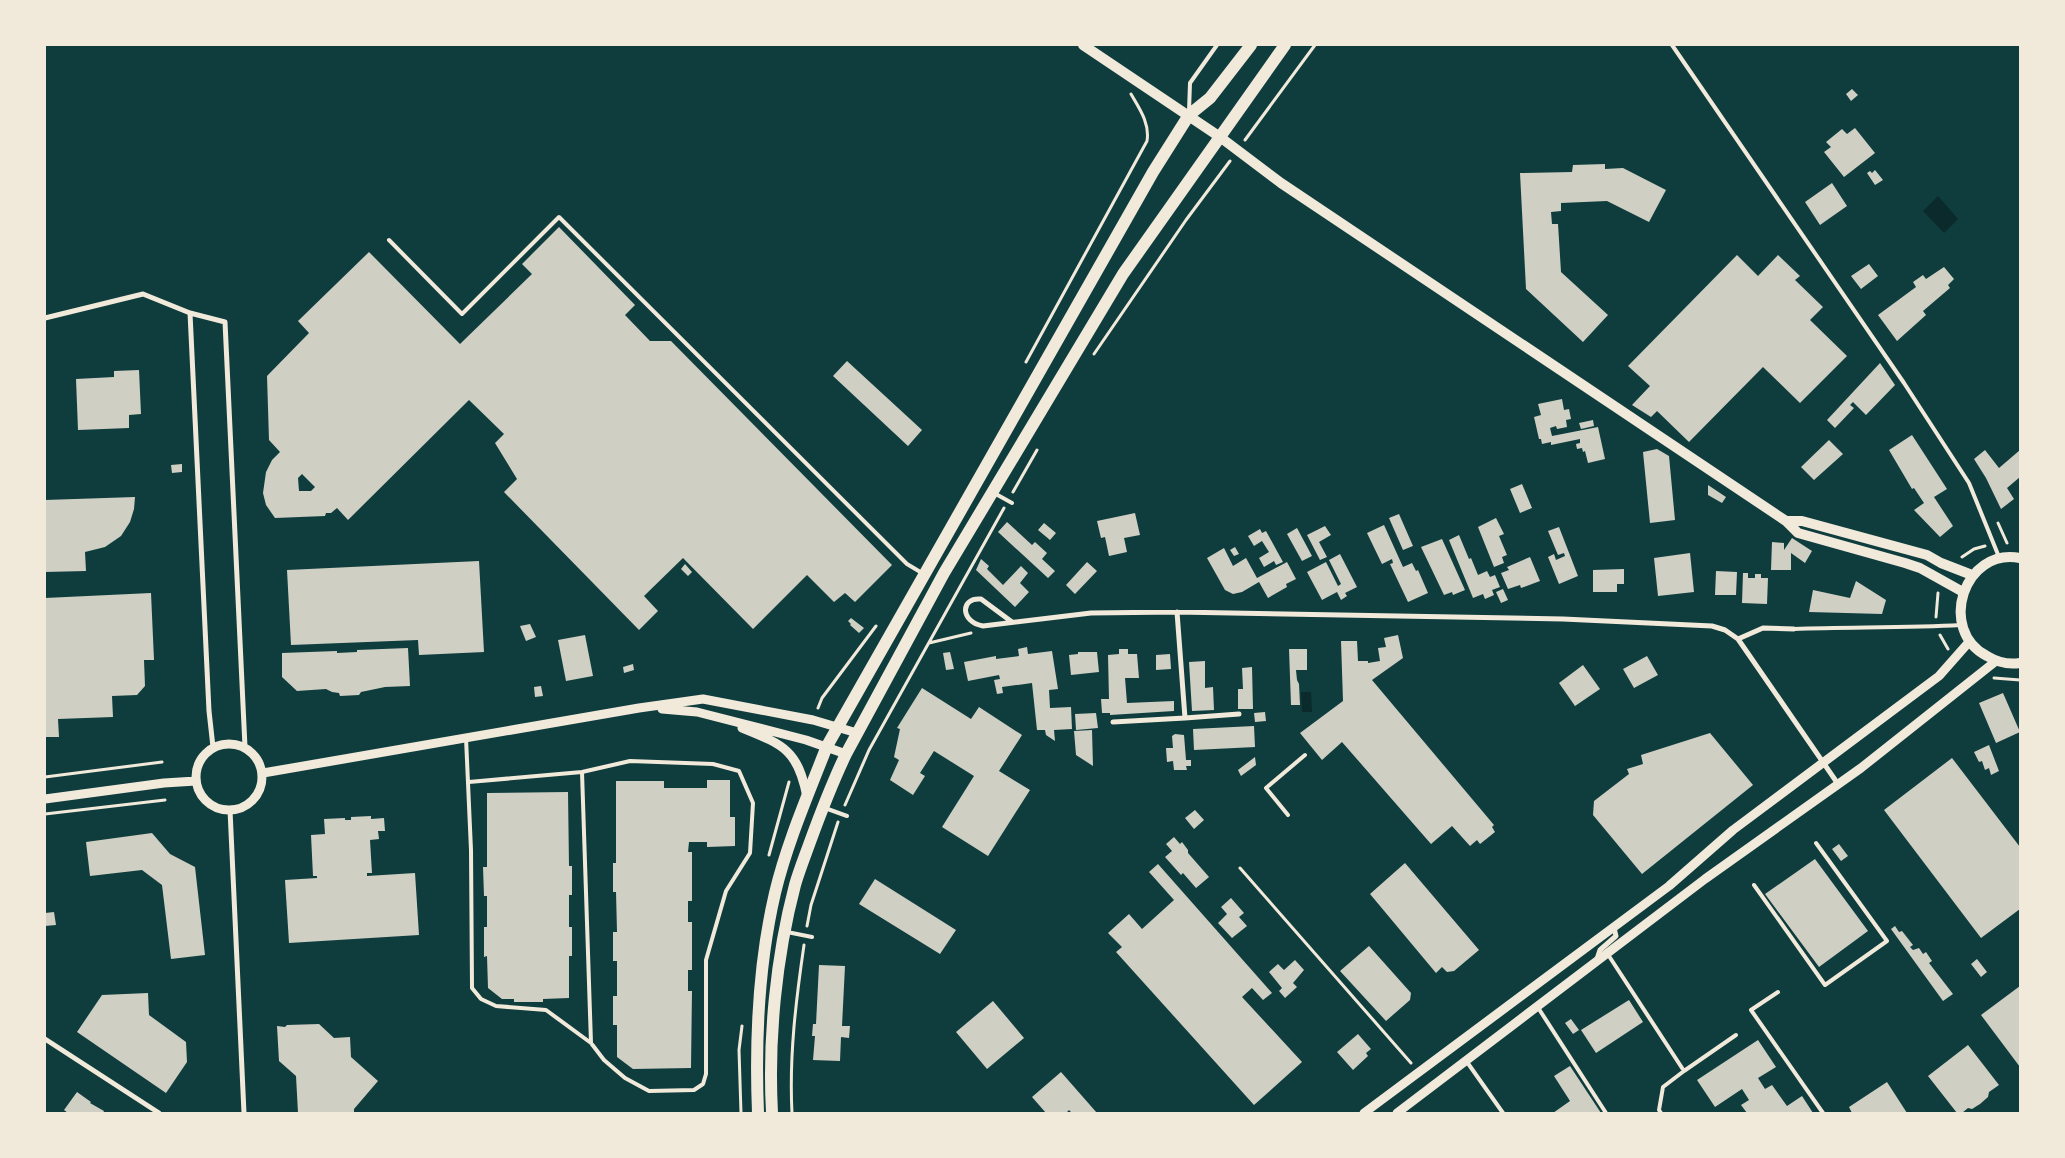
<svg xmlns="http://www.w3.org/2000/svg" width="2065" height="1158" font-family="'Work Sans',sans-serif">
  <rect width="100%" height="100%" fill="#0f3d3e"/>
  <path fill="#0a2a2b" d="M1938,196L1958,219L1944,233L1923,211Z
    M1301,692H1311L1312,712H1302Z"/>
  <path fill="#cfcfc3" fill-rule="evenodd" d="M1852,89L1858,95L1851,101L1846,94Z
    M1855,128L1875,153L1844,177L1824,152L1831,147L1826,142L1842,129L1847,134Z
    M1605,164V169L1623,168L1666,190L1649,222L1607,201L1561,203V211L1551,212L1552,224H1558L1561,272L1608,315L1583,342L1526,289L1520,173L1572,172L1573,165Z
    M1875,170L1883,180L1875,185L1867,173L1870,171L1872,173Z
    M1832,183L1847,206L1820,225L1805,202Z
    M559,227L635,305L625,315L650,341H671L892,565L855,602L845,593L834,602L807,575L753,629L683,558L644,596L658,611L639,630L504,492L517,479L495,443L504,434L469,400L348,520L337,508L331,513H326L325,516L275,518L266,505L263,493L266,472L272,460L280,452L269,440L267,376L309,333L298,321L369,252L460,344L532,274L522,264ZM302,474L315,487L311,491H299L298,478Z
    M1737,255L1758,276L1778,255L1800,276L1795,280L1823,307L1810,320L1847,356L1800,403L1763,367L1689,442L1657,411L1651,417L1632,405L1650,386L1628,366Z
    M1869,264L1878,276L1861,289L1851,276Z
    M1944,267L1954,279L1948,285L1950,288L1923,311L1926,315L1897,341L1878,315L1916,287L1913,282L1923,275L1926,279Z
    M847,361L922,430L908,446L833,376Z
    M1880,363L1895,385L1866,415L1853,402L1850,405L1854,408L1835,428L1827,420Z
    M139,370L141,414L129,415V428L78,430L76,379L114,377V371Z
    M1562,399L1564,410L1569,409L1571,419L1566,420L1567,427L1557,429L1556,426L1550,428L1552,436L1598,427L1605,459L1588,463L1585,451L1583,452L1582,448L1577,449L1576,444L1580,443V439L1551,445V442L1542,444L1541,439H1539L1534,417L1541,415L1538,404Z
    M1593,420L1594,426L1581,429L1579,423Z
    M1912,435L1947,489L1934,497L1953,526L1940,537L1914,510L1924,503L1914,488L1912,489L1889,450Z
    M1829,440L1843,454L1814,480L1801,467Z
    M1657,449L1669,456L1675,520L1650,523L1643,452Z
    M1985,450L1999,468L2020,450V477L2007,488L2014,499L2001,509L1986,478L1974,459Z
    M182,464V472L172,473L171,465Z
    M1522,484L1532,508L1520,513L1510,489Z
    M1708,485L1726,497L1722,503L1708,495Z
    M135,497L134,509L130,522L121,536L105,547L85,552L86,571L45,572V500Z
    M1135,513L1140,535L1124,538L1127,552L1109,556L1105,537L1101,538L1097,521Z
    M1399,514L1413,546L1403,550L1389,518Z
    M1496,518L1504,534L1499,536L1507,555L1502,557L1504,563L1494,567L1478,527Z
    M1007,522L1032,545L1035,542L1047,553L1042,559L1055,571L1048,578L998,532Z
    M1044,523L1056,533L1050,540L1038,530Z
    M1384,525L1403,567L1412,563L1416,571L1418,570L1428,593L1408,602L1390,564L1393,563L1392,559L1382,564L1367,533Z
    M1325,526L1331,535L1319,542L1327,557L1320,560L1307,535Z
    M1559,527L1578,576L1559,584L1548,557L1554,554L1556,560L1565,556L1564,553L1558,555L1548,531Z
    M1297,528L1312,556L1302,561L1287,534Z
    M1260,529L1262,533L1266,531L1283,562L1276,565L1274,561L1264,567L1259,558L1269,552L1262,541L1254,546L1248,536Z
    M1459,535L1469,559L1471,558L1478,575L1487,571L1490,577L1495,575L1500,587L1492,590L1494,595L1485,599L1483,594L1473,598L1449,540Z
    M1792,538L1812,551L1805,563L1791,553V570H1771L1772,542L1784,543V550Z
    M1442,539L1465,590L1453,595L1452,592L1444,595L1421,547Z
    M1235,547L1239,554L1234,556L1230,550Z
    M1224,548L1233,566L1246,558L1257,578L1287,562L1296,579L1286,584L1287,587L1268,598L1259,582L1242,592L1233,594L1225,590L1207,558Z
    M1690,553L1694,592L1658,596L1654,558Z
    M1340,554L1357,587L1345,593L1347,596L1341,600L1337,592L1322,600L1307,572L1326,562L1338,586L1341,584L1329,560Z
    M1530,557L1540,581L1521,588L1520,585L1508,589L1501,573L1509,570L1507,567Z
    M981,559L989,566L987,569L1003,585L1021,566L1028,573L1020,583L1029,592L1015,607L976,570Z
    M479,561L484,652L419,655L418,640L291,645L287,570Z
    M1087,562L1097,571L1075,594L1066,585Z
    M685,564L692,572L688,576L681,569Z
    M1624,569V584H1617V592H1593V570Z
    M1716,571L1737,572L1736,595H1715Z
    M1743,573H1748V578H1755V574H1761V578H1768L1767,604L1742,603Z
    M1856,581L1886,600L1882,614L1809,612L1813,590L1850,598Z
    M1503,589L1508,600L1501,603L1496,592Z
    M151,593L154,660H144L145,686L137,695L112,696L113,717L58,719L59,737H45V598Z
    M851,618L864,628L859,633L850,625L851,624L848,621Z
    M530,624L536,637L526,641L520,626Z
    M585,635L593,676L566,681L558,640Z
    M1398,635L1403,658L1372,680L1494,825L1492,827L1495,832L1480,844L1477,840L1470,846L1452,826L1431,844L1342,742L1322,760L1300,733L1343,701L1341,641H1357L1358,661H1368V663L1380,661L1378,648L1386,647L1384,638Z
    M1027,647L1028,654L1052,651L1058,689L1049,690L1050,708L1071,707L1072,729L1054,730L1055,741L1046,735L1045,730H1037L1032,683L1002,687L1003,693L997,694L994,680L1000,679L999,675L968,681L964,662L996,656V659L1019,656L1018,649Z
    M408,648L410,686L385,687L361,692L359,695L340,696L339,693L332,692L326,689L297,691L282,677V653L337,651V653L357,652V650Z
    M1119,649H1128V654H1137L1139,678H1125L1127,703L1174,701V711L1110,715V713H1102L1101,699H1109L1108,655L1119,654Z
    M1289,649H1307V670H1296L1297,680L1299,684L1300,705H1291Z
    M950,652L954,669L946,670L943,653Z
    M1078,652H1097L1099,672L1071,675L1069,655L1078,654Z
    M1170,654L1171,669L1156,670V655Z
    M1647,656L1658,675L1634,688L1623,669Z
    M1205,661V688L1213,687L1214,710L1192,711L1189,662Z
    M633,664L634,670L624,673L623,667Z
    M1583,665L1600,689L1575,706L1559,683Z
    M1252,667L1253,709H1238V689H1243L1242,668Z
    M541,686L543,696L535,697L534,687Z
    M922,688L971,719L979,707L1022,735L999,771L1030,790L988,856L942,827L974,776L934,751L920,773L925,776L913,795L890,780L899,760L894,757L900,729L897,728Z
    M2003,693L2020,732L1996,743L1979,703Z
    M1265,712L1266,721L1255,722L1254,713Z
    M1096,713L1098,728L1076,730L1075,714Z
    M1254,726L1255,747L1194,750L1193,729Z
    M1092,730L1093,766L1076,755L1074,731Z
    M1710,733L1753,785L1642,874L1593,815L1594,801L1629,774L1627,769L1643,764L1641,755Z
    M1175,734L1184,735L1186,760H1191V766H1186L1187,770H1174L1173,761L1167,762L1166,748H1173L1172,736Z
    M1989,745L1999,771L1991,775L1989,768L1985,770L1982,761L1979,762L1974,752Z
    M1255,757L1256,765L1241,776L1238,770Z
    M1952,758L2020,847V909L1981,938L1884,810Z
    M707,780H730V817H735V846L707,847V842H689L688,852H692V901H688V922H692V970H688V991H692L691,1068L633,1069L617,1057V1025H613V996H617V961H613V932H617L616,892H613V863H616V781H664V788H707Z
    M568,792L569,866H572V895H569V927H572V956H569V998L543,999V1002H514V999H502L488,988L487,956L484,957V927H487V896H484L483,867H487V793Z
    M1195,810L1204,820L1194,829L1185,818Z
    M371,816V819L384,818L385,831H378L379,839L370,840L372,873H367V876L415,873L419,935L289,943L285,880L317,878V876H313L311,835L325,834L324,819L345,818V820H351V817Z
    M152,833L170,854L195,867L205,955L171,959L162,885L142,870L90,876L86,842Z
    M1174,837L1180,844L1182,842L1188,850V853L1209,877L1196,888L1183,873L1181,875L1165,857L1172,851L1166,844Z
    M1839,844L1848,856L1841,861L1832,849Z
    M1815,859L1868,931L1819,967L1765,894Z
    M1405,863L1479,950L1454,971L1447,972L1442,967L1436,973L1370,894Z
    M1158,864L1272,993L1263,1000L1252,988L1242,997L1302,1062L1254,1105L1116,952L1122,947L1108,933L1129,914L1142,929L1174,900L1149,872Z
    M875,879L956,930L940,954L859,904Z
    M1231,898L1244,913L1239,917L1247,926L1232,938L1218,923L1227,914L1221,907Z
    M54,912L56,925L45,926V913Z
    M1895,926L1899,932L1902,931L1913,945L1910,947L1913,950L1919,948L1923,954L1926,952L1932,961L1929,963L1953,994L1943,1001L1891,929Z
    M1369,946L1411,993L1410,1000L1386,1021L1340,971Z
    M1977,959L1987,972L1981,977L1971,964Z
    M1295,960L1304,970L1293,983L1297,987L1285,998L1279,991L1282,988L1269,972L1278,964L1284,970Z
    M819,965L845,966L842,1026H850L849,1038L841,1037L840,1061L813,1060L815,1036H812L813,1024H816Z
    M2020,986V1067L1981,1015Z
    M148,993L149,1015L186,1042L187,1062L166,1093L77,1032L102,995Z
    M1629,1000L1643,1022L1596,1053L1581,1030Z
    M993,1001L1024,1038L987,1069L956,1032Z
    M1571,1019L1579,1030L1573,1034L1565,1023Z
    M319,1024L334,1038L350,1037L351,1057L378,1081L354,1109V1113H298L296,1076L279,1061L277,1026L285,1027L287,1025Z
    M1358,1034L1371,1049L1366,1053L1368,1056L1353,1070L1337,1052Z
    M1758,1040L1776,1067L1758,1078L1765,1089L1772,1085L1787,1106L1802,1096L1813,1113H1747L1741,1105L1749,1100L1742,1089L1715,1107L1697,1080Z
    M1968,1045L1999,1085L1989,1092L1988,1097L1980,1104L1972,1109L1968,1108L1962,1113H1957L1928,1076Z
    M1570,1066L1601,1113H1553L1570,1101L1554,1076Z
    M1061,1072L1097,1113H1072L1069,1110L1066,1113H1046L1032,1097Z
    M1887,1082L1907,1113H1852L1849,1107Z
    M77,1092L91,1102L90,1103L104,1111L103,1113H68L64,1110Z"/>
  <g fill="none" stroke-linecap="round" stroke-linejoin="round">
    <path stroke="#f1e9da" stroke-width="3" d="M1245,140L1315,45
      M1094,354L1186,220L1230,161
      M1026,362L1147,141C1150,123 1139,108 1131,94
      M1013,492L1037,450
      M1998,523L2007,543
      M1962,557L1974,549L1985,546
      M1936,617L1938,593
      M1940,635L1948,649
      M929,643L971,633
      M1994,678L2020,680
      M818,708L822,698L876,626
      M45,777L162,762
      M845,805L869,750L1004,508
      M45,814L165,800
      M769,855L789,782
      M1240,868L1411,1063
      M807,926L811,905L838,822
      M741,1113L739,1050L742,1026
      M792,1113C789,1056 796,1000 804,945"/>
    <path stroke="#f1e9da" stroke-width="4" d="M1672,45L1904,383L1969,483L1999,557
      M1189,111L1190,83L1217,45
      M389,240L462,314L559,217L907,564L922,573
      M994,493L1012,503
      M1794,629C1850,627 1906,628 1961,625
      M466,738L471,850L472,988L481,999L496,1006L546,1010L591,1043L604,1060L625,1078L649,1091L694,1090L703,1084L706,1074V960L726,891L750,853L753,803L739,771L713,764L630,761L582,772L469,782
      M582,772L591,1043
      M825,808L847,816
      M1288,815L1266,788L1305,755
      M1754,885L1825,985L1887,941L1816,843
      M787,932L812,937
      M1607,953L1684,1071L1736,1035
      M1778,992L1751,1010L1823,1113
      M1537,1006L1606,1113
      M1467,1062L1503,1113
      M1661,1113L1659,1110L1663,1087L1684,1071"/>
    <path stroke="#f1e9da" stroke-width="5" d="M190,313L209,711L213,747
      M45,318L143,294L190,313L225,322L245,747
      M1012,622L981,599C960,597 960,622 983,626L1091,613L1177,612L1563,619L1712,626L1725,630L1738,639L1838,784
      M1738,639L1763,628L1794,629
      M1185,718L1239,714
      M1113,722L1185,718L1177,612
      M230,810L244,1113
      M1597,959L1600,950L1616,936L1614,928
      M45,1039L159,1113"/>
    <path stroke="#f1e9da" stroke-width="9" d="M662,709L697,712L806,740L846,754
      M742,728C784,745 798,750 807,797
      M196 777a33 33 0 1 1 66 0a33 33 0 1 1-66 0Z
      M263,773L639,708L703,699L813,720L857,733
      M45,799L164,783L196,781
      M1364,1113L1669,886L1733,830L1939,676L1969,642
      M1397,1113L1705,879L1861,768L1996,661"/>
    <path stroke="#f1e9da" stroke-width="10" d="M1083,45L1220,137L1281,183L1786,521L1798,533L1905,563L1920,568L1963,592
      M1786,521H1802L1927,555L1941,563L1972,575
      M2020,558C1964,547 1937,630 1987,656C1997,662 2008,665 2020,663"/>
    <path stroke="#f1e9da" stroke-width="12" d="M758,1113C755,1039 758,966 775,893C787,843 808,795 827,746L1153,172L1189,115L1210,98L1251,45
      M772,1113C768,1039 776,957 795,885C799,871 805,856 810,842C821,812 832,783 846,754L944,573L1123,274L1285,45"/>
  </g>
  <rect width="2065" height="1158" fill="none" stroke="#f1e9da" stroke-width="92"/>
</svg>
